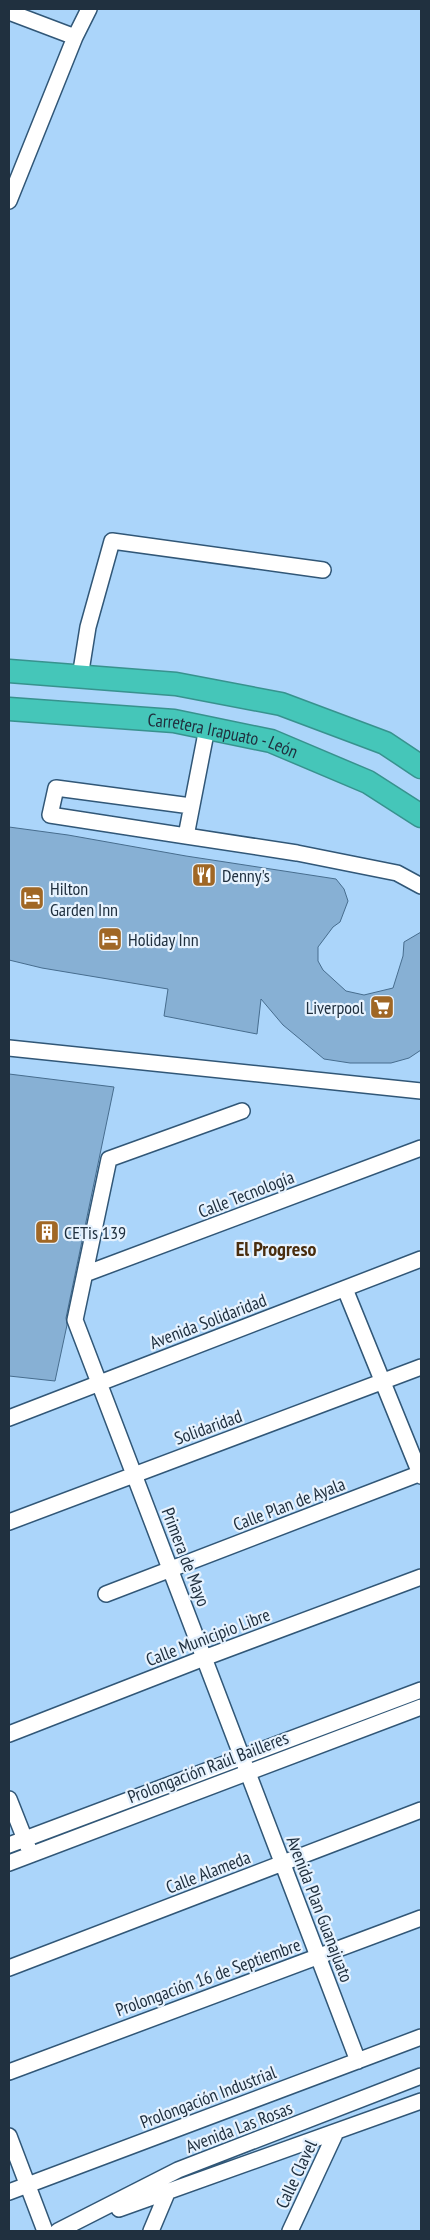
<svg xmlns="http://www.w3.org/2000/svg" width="430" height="2240" font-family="'PT Sans Narrow',sans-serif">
  <rect width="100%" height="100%" fill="#abd5fa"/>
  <path fill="#87b0d4" stroke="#476d8e" d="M9,827L68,835L186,856L336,879L344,889L348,901L340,922L333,927L318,947V961L323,970L346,991L364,995L393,988L403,956L404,942L421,932V1050L409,1058L391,1063H350L324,1059L283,1025L261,999L257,1034L164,1016L168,989L42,968L9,960Z
    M9,1074L114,1087L66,1318L67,1325L55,1381L9,1376Z"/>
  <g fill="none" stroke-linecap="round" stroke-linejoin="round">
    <defs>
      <path id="minor" d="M9,12L75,37
        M9,201L75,37L89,9
        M80,677L88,627L112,541L323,570
        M207,728L186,836L297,853L397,873L421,886
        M186,836L50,815L56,788L191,806
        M9,1048L421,1091
        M242,1111L109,1159L75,1320L358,2061
        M85,1274L421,1148
        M345,1289L421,1476
        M9,1418L421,1259
        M9,1522L421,1367
        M106,1594L421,1473
        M9,1734L204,1658L421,1577
        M9,1799L28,1847
        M9,1845L421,1690
        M9,1863L421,1707
        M9,1968L421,1810
        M9,2072L421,1918
        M9,2136L45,2231
        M9,2192L421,2037
        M119,2209L421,2101
        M58,2231L178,2170L421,2076
        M151,2231L167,2193
        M290,2231L336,2132"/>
      <g id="highway">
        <path d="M9,671L176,684L281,704L385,743L421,767"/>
        <path id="s1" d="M9,709L174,721L271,741L368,782L421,816"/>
      </g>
    </defs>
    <use href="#minor" stroke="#315777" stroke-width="18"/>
    <use href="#highway" stroke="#38928e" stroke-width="25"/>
    <use href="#minor" stroke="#fff" stroke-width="15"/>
    <use href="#highway" stroke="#45c6b9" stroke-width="22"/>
  </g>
  <defs>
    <symbol id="restaurant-square" viewBox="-11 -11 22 22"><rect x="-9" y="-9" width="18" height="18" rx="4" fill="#a06725" stroke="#e6f2fe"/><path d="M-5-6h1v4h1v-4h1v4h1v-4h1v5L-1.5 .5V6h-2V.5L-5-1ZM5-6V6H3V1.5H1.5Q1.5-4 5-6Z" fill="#fff"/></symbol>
    <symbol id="hotel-square" viewBox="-11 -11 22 22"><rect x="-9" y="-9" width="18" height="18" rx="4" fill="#a06725" stroke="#e6f2fe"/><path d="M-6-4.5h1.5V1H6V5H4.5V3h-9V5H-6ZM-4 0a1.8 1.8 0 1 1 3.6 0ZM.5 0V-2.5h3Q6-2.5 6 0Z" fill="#fff"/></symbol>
    <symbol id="supermarket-square" viewBox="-11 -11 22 22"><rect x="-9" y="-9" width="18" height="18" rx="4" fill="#a06725" stroke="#e6f2fe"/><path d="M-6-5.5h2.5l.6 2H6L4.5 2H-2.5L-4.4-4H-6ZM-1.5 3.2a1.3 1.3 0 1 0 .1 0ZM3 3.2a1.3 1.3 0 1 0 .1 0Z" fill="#fff"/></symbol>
    <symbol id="building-square" viewBox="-11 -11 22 22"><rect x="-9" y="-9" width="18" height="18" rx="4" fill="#a06725" stroke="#e6f2fe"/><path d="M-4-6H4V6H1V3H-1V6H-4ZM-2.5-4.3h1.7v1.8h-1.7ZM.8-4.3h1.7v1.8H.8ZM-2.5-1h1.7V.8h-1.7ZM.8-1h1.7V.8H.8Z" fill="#fff"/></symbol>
  </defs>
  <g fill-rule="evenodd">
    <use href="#restaurant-square" x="190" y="861" width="28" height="28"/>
    <use href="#hotel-square" x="18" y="884" width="28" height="28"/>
    <use href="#hotel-square" x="96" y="925" width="28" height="28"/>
    <use href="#supermarket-square" x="368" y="993" width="28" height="28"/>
    <use href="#building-square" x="33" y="1218" width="28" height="28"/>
  </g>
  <g text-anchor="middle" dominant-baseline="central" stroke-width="4.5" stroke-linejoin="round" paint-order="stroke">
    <g font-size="18" fill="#20303f" stroke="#e6f2fe">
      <text stroke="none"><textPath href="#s1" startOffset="216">Carretera Irapuato - León</textPath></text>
      <text transform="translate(246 1194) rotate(-21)">Calle Tecnología</text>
      <text transform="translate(208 1321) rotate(-21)">Avenida Solidaridad</text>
      <text transform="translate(208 1427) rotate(-20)">Solidaridad</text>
      <text transform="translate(289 1504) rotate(-21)">Calle Plan de Ayala</text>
      <text transform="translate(186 1557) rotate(69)">Primera de Mayo</text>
      <text transform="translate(208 1637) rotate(-21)">Calle Municipio Libre</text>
      <text transform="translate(208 1767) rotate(-21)">Prolongación Raúl Bailleres</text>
      <text transform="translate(208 1872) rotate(-21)">Calle Alameda</text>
      <text transform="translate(320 1909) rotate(69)">Avenida Plan Guanajuato</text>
      <text transform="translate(208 1977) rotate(-20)">Prolongación 16 de Septiembre</text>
      <text transform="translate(208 2097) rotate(-21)">Prolongación Industrial</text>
      <text transform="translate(239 2127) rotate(-21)">Avenida Las Rosas</text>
      <text transform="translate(296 2174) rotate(-65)">Calle Clavel</text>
    </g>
    <g font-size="18" fill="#20303f" stroke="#e6f2fe" text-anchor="start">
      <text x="222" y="875">Denny's</text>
      <text x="50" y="888">Hilton<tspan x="50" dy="21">Garden Inn</tspan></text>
      <text x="128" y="939">Holiday Inn</text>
      <text x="364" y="1007" text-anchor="end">Liverpool</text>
      <text x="64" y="1232">CETis 139</text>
    </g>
    <g font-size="20" font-weight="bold" fill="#492d0e" stroke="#e6f2fe">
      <text x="276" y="1249">El Progreso</text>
    </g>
  </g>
  <rect width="430" height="2240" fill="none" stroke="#20303f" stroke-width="20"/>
</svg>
